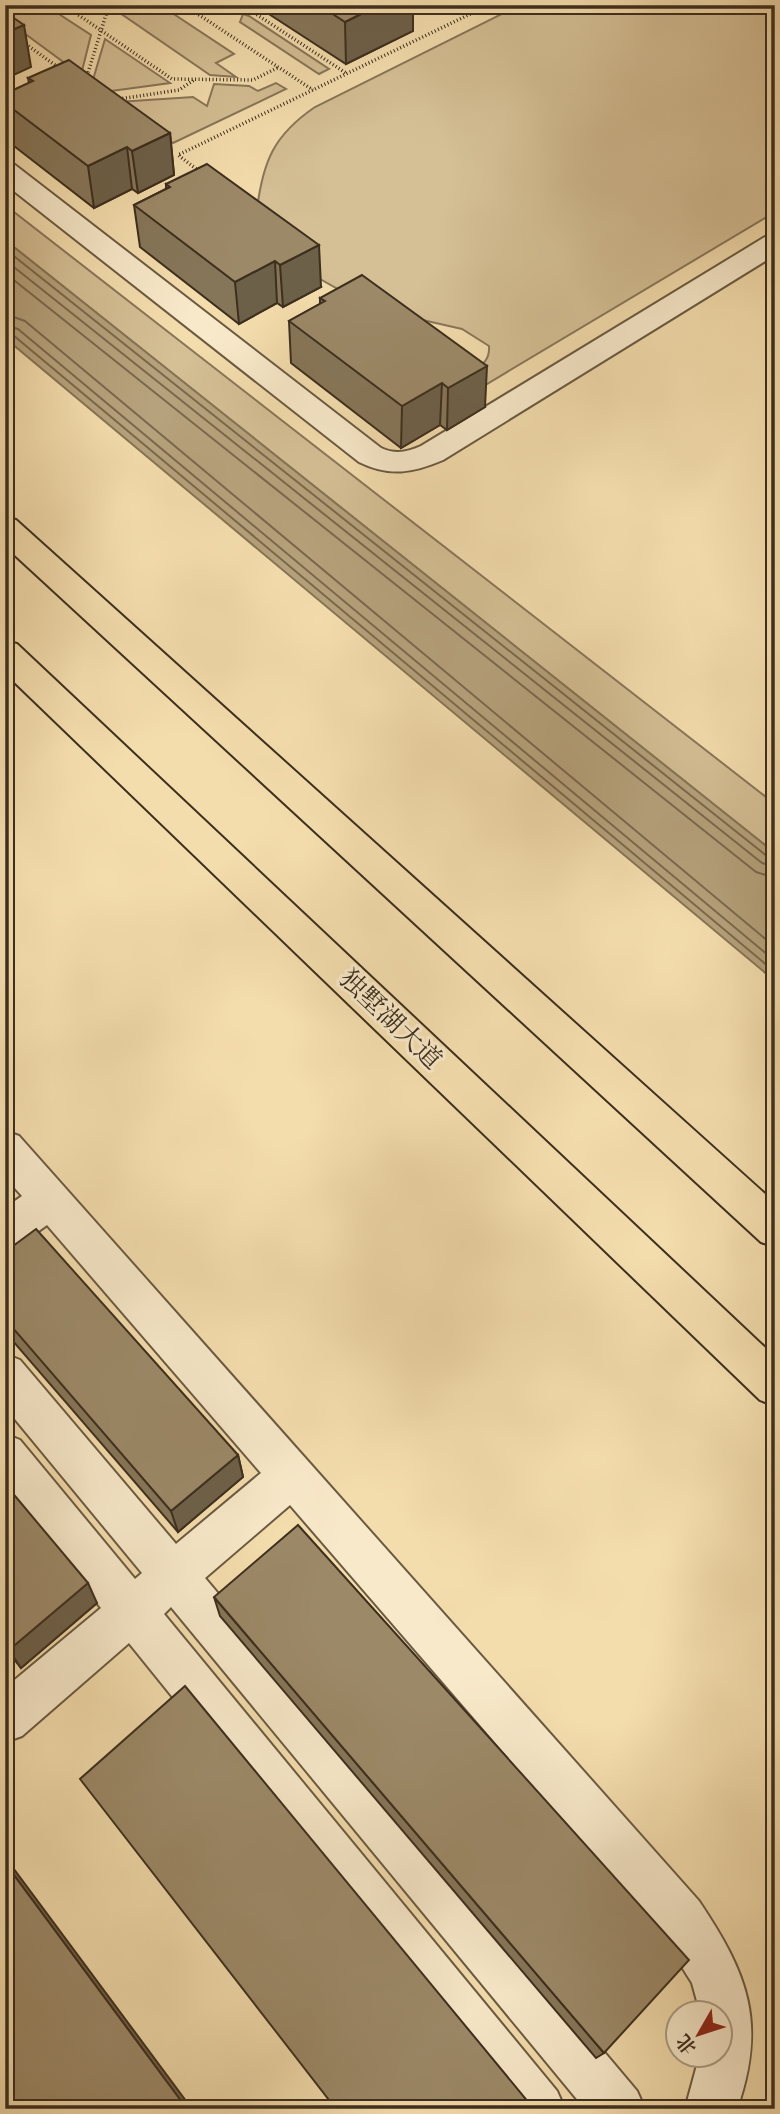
<svg xmlns="http://www.w3.org/2000/svg" width="780" height="2114" font-family="'IM FELL DW Pica','Noto Serif SC',serif">
  <rect width="100%" height="100%" fill="#f4ddad"/>
  <filter id="stains"><feTurbulence type="fractalNoise" baseFrequency=".00286" numOctaves="4"/><feColorMatrix values="0 0 0 0 .2 0 0 0 0 .09 0 0 0 0 .02 0 0 0 .5 -.17"/></filter>
  <radialGradient id="worn" r=".72"><stop offset=".6" stop-color="#630" stop-opacity="0"/><stop offset="1" stop-color="#630" stop-opacity=".3"/></radialGradient>
  <path fill="#d5bf95" stroke="#89765a" stroke-width="2" d="M5,5H45L91,35L81,75L5,19Z
    M122,5H160L234,54L216,63L236,77L210,75L120,13Z
    M520,5H775V212L487,384L470,372C482,365 490,361 489,346L462,329L405,316L345,293L313,275L257,209C263,161 274,135 315,107Z
    M243,14L249,16L329,69L319,74L240,22Z
    M105,39L170,83L104,92L92,83Z
    M276,83L286,89L173,143L117,102L193,97L207,106L214,84L249,86L258,91Z
    M5,205L775,804V853L5,240Z"/>
  <path fill="#b6a27c" stroke="#867456" stroke-width="2" d="M5,240L775,853V981L5,338Z"/>
  <g fill="none" stroke-linecap="round" stroke-linejoin="round">
    <path stroke="#7a684d" stroke-width="2" d="M5,249L768,857L775,858
      M5,260L762,863L775,867
      M5,273L756,872L775,878
      M5,314L25,321L775,947
      M5,325L18,329L775,961
      M5,334L13,335L775,972"/>
    <defs>
      <path id="minor" d="M5,163L15,165L381,448C396,455 407,452 421,446L765,237L775,235V255L443,460C413,473 389,477 359,462L5,184Z
        M5,1131L19,1136L699,1901C748,1974 767,2023 737,2109H685L700,2054H720V2012H700L692,1983L663,1937L290,1505L205,1578L637,2091L645,2109H585L171,1607L164,1614L557,2091L565,2109H505L129,1643L22,1736L5,1742V1688L101,1608L5,1489V1434L20,1440L135,1579L142,1573L5,1407V1354L20,1360L176,1544L261,1473L47,1225L19,1245L5,1250V1208L22,1196L5,1177Z"/>
      <path id="major" d="M5,517L16,520L775,1203V1247L761,1242L5,546Z
        M5,641L17,644L775,1357V1406L760,1400L5,673Z"/>
    </defs>
    <use href="#minor" stroke="#6b5a42" stroke-width="4"/>
    <use href="#major" stroke="#3d2e1e" stroke-width="4"/>
    <path stroke="#3d2e1e" stroke-width="3.5" stroke-dasharray="1 2.5" stroke-linecap="butt" d="M64,5L172,79L253,80L279,67
      M184,5L313,90
      M242,5L346,73
      M23,42L59,68
      M86,79L109,5
      M119,99L179,90L194,80
      M199,171L178,155L489,5"/>
    <use href="#minor" fill="#f8e9ca" fill-rule="evenodd"/>
    <use href="#major" fill="#f4ddad" fill-rule="evenodd"/>
  </g>
  <path fill="#867659" stroke="#3d2e1e" stroke-width="2" d="M255,5H413V31L346,64Z
    M28,78L170,133L174,175L138,193L132,189L94,208L5,139V94L29,83Z
    M166,184L321,287L283,307L277,303L239,324L140,247L134,205L166,189Z
    M320,298L485,407L447,430L440,425L401,448L291,363L289,321L320,304Z
    M5,1252L238,1455L243,1477L178,1532L5,1332Z
    M5,1484L97,1603L21,1668L5,1648Z
    M214,1597L604,2053L596,2058L220,1616Z"/>
  <path fill="#6d6049" stroke="#3d2e1e" stroke-width="2" d="M379,5H413V31L346,64L345,22Z
    M24,25L31,67L5,79V33Z
    M170,133L174,175L138,193L132,151Z
    M127,147L132,189L94,208L88,166Z
    M319,245L321,287L283,307L280,265Z
    M275,261L277,303L239,324L235,282Z
    M487,366L485,407L447,430L448,388Z
    M442,383L440,425L401,448L402,406Z
    M238,1455L243,1477L178,1532L171,1511Z
    M88,1583L97,1603L21,1668L9,1650Z
    M5,1857L192,2109H187L5,1863Z"/>
  <path fill="#9c8968" stroke="#3d2e1e" stroke-width="2" d="M319,5H379L345,22Z
    M5,12L24,25L5,33Z
    M69,60L170,133L132,151L127,147L88,166L5,103V94L33,81L28,78Z
    M207,164L319,245L280,265L275,261L235,282L134,205L170,187L166,184Z
    M362,275L487,366L448,388L442,383L402,406L289,321L325,301L320,298Z
    M36,1229L238,1455L171,1511L5,1319V1252Z
    M5,1484L88,1583L9,1650L5,1646Z
    M298,1525L689,1960L604,2053L214,1597Z
    M185,1686L534,2109H336L80,1779Z
    M5,1863L187,2109H6L5,2107Z"/>
  <g text-anchor="middle" dominant-baseline="central" stroke-width="6" stroke-linejoin="round" paint-order="stroke">
    <g font-size="26" fill="#3d2e1e" stroke="#f8e9ca">
      <text transform="translate(390 1020) rotate(44)">独墅湖大道</text>
    </g>
  </g>
  <rect width="780" height="2114" fill="none" stroke="#f4ddad" stroke-width="28"/>
  <rect x="7" y="7" width="766" height="2100" fill="none" stroke="#3d2e1e" stroke-width="3.5"/>
  <rect x="14" y="14" width="752" height="2086" fill="none" stroke="#3d2e1e" stroke-width="2"/>
  <g transform="translate(699 2034) rotate(231)"><circle r="33" fill="#f8e9ca" stroke="#ad9e85" stroke-width="2"/>
  <path d="M0-5L12 26L0 18L-12 26Z" fill="#8f2418"/>
  <text y="-10" font-size="19" font-weight="bold" text-anchor="middle" fill="#3d2e1e">北</text>
  </g>
  <rect width="100%" height="100%" filter="url(#stains)"/>
  <rect width="100%" height="100%" fill="url(#worn)"/>
</svg>
